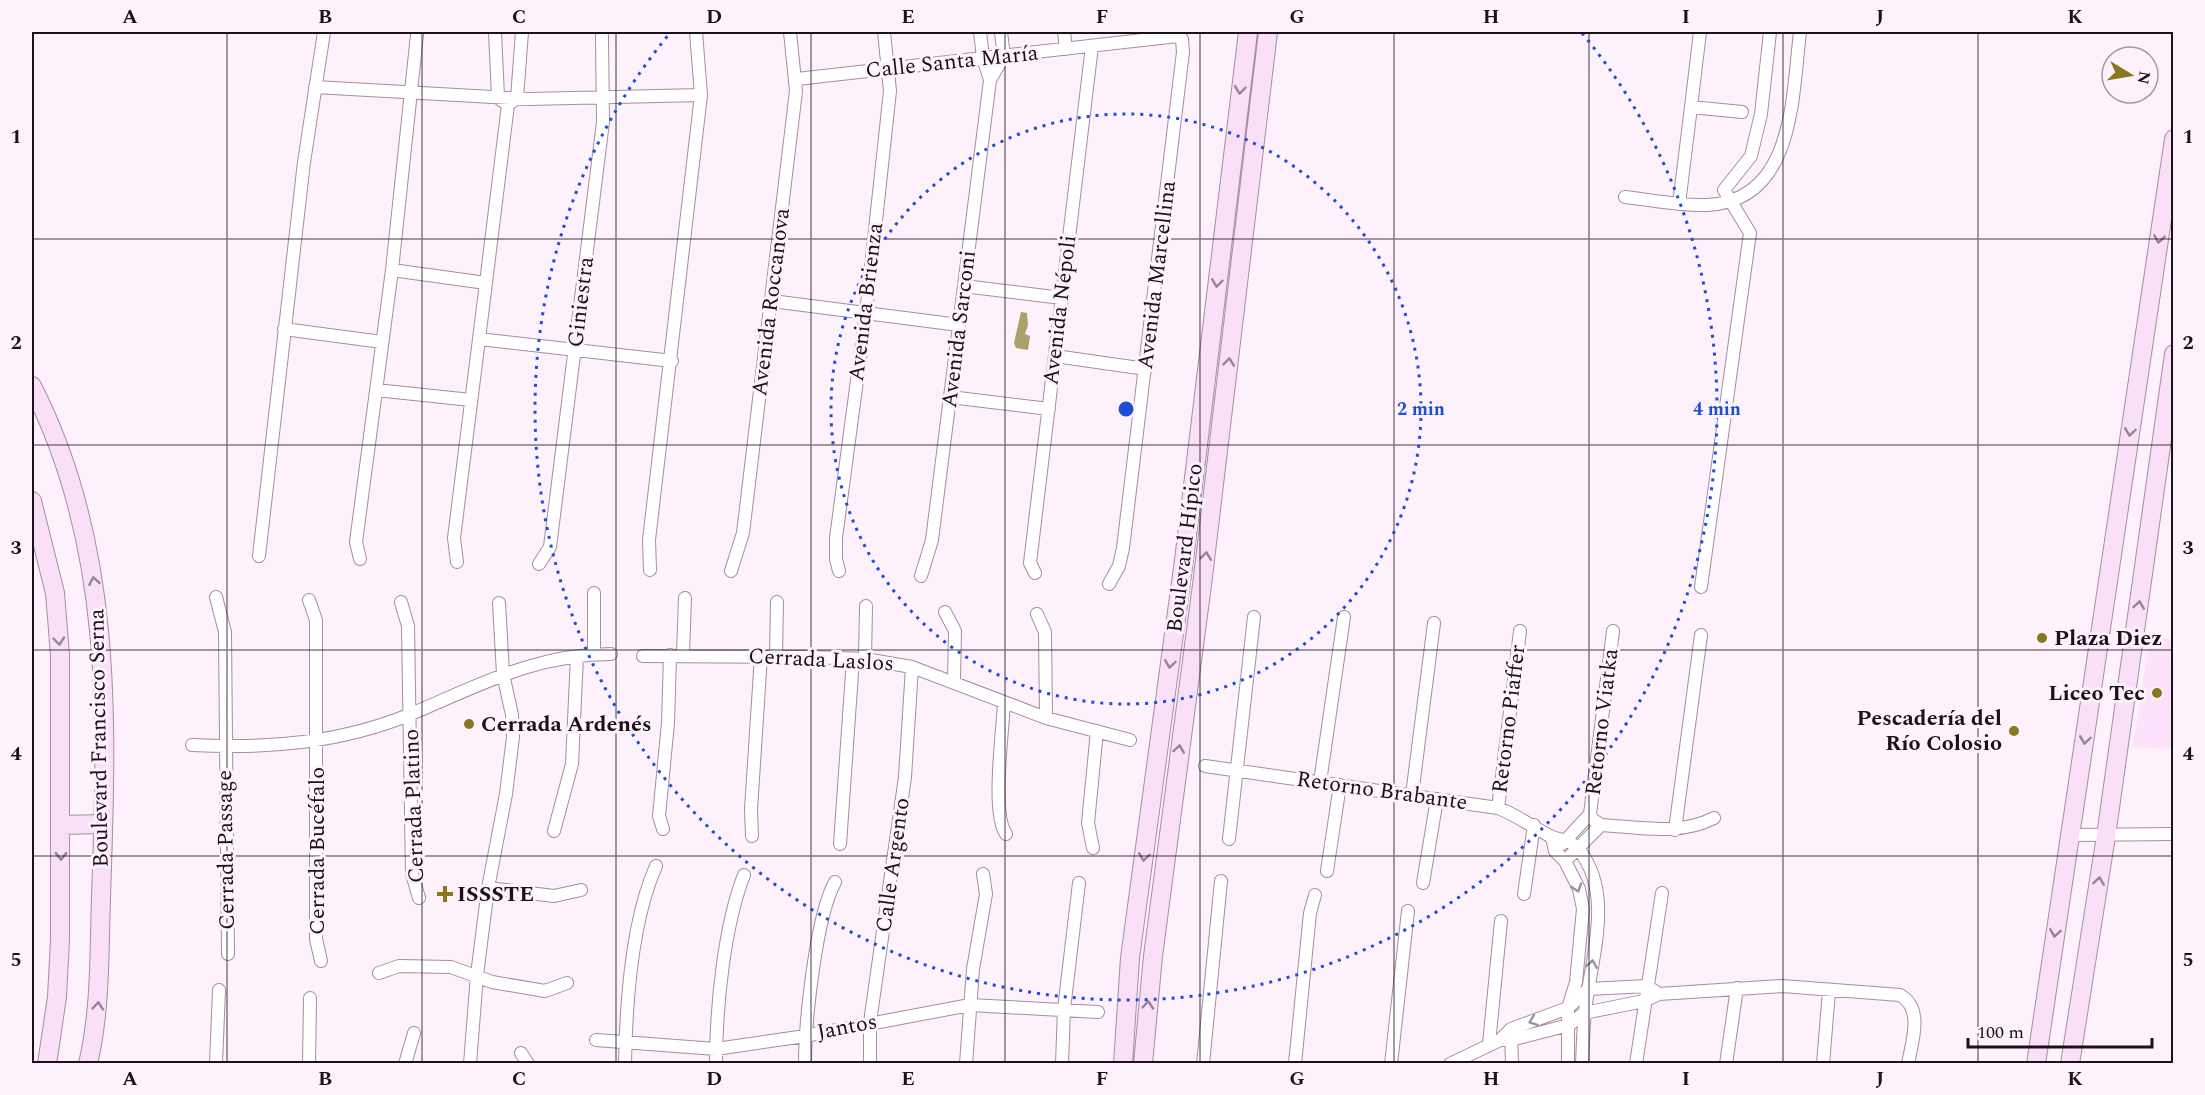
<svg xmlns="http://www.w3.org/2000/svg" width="2205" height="1095" font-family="Spectral,serif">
  <rect width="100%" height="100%" fill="#fdf1fb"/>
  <path fill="#fee1fa" d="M2150,637L2173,639V749L2133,747Z"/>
  <path fill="#ac9f67" d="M1021,312L1027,313L1028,325L1025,334L1030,336L1028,350L1016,348L1014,343Z"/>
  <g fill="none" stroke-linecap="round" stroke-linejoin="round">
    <defs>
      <path id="street" d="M495,32L498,97L502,101
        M696,32L701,95
        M980,32L983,58L990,80
        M1064,32L1066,49
        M797,79L1178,36L1182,39L1183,52L1123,548L1119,566L1109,584
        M315,87L529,99L701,95L649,540L650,570
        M1691,107L1700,32
        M1625,197C1652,200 1680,206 1707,205C1795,201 1792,96 1800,32
        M1679,204L1691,107L1742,112
        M392,270L486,283
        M964,286L1062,298
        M772,301L959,325
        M284,329L382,342
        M479,339L508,105L517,98L522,32
        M1055,356L1146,369
        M376,390L471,400
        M950,397L1049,409
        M259,556L304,162L324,32
        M360,559L356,542L392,270L417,35
        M457,562L454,538L479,339L672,361
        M539,564L550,547L603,122L602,36
        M731,571L743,533L796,91L790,32
        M839,571L836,559V538L866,313L890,91L884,32
        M1035,573L1030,563L1092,46
        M921,576L932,540L990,80L1004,56L1001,32
        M1701,587L1750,233L1724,190L1751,156L1761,114L1770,32
        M594,593V654
        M216,597L225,632L228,954
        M309,600L316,620V939L321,961
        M401,602L408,626L412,874L419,898
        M945,612L955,631L954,680
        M1037,614L1045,632L1046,718
        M683,655L685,598
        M643,656L811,657L865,659L912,667L1046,718L1130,740
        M776,656L777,602
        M865,659L866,606
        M1004,702C1003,731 991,813 1006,834
        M192,745C267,749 341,743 411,714C478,686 535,654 611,654
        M1205,766L1498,808C1517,815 1532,827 1550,836C1561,841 1570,839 1578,849C1614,891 1592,956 1586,1004C1583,1024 1583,1044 1582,1064
        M1320,782L1344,617
        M1412,795L1434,623
        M1498,808L1520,631
        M1590,814L1613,631
        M1590,814L1592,819L1601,825C1639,827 1679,836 1714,818
        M663,829L659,816L668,723L670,655
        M1675,830L1701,635
        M554,831L572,764L577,656
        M2071,835L2174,834
        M752,836L751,809L761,656
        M1552,837L1555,851L1565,861L1579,889L1583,909L1576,982L1568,1008V1064
        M1229,839L1254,617
        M840,844L853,659
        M1562,844L1590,814
        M1093,848L1088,823L1097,731
        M1565,861L1601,825
        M1327,871L1340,785
        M1423,883L1437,799
        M488,888L554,896L581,890
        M1524,894L1534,825
        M379,973L399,966L451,967L492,982L545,991L567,983
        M1511,1034L1512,1064
        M596,1040L716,1049L805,1036L970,1005L1098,1012
        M1500,1040L1511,1029L1568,1008L1588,989L1647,986L1659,994
        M1489,1044L1501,921
        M521,1053L528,1064
        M216,1064L219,990
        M309,1064L310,998
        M405,1064L414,1033
        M470,1064L477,975L488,888L506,794L513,737L512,715L503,674L499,603
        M625,1064C626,1004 632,920 656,866
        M716,1064C716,1008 724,926 744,875
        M805,1064C805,1022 816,916 835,882
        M870,1064V1022L905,777L912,667
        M966,1064L973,969L986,894L983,874
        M1062,1064L1064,1009L1079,883
        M1203,1064L1221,881
        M1295,1064L1310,913L1315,895
        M1391,1064L1408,911
        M1450,1064L1500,1040H1511L1569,1025L1584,1013L1644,1001L1659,994L1782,986L1900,995C1924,1009 1912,1041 1908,1064
        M1636,1064L1662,893
        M1726,1064L1737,988
        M1823,1064L1829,991"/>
      <path id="secondary" d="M32,386C114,546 107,722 101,897C99,953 101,1008 88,1064
        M32,501L55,593L60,655V940L57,997L47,1064
        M60,825L103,824
        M1123,1064L1130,958L1184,560L1248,32
        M1143,1064L1153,956L1202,585L1268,32
        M2036,1064L2174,139
        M2070,1064L2106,836L2174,354"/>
    </defs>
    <use href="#street" stroke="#a78ca3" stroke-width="14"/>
    <use href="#secondary" stroke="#a78ca3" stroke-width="20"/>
    <use href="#street" stroke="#fff" stroke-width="12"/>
    <use href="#secondary" stroke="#fae0f7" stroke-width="18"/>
  </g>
  <defs><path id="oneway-chevron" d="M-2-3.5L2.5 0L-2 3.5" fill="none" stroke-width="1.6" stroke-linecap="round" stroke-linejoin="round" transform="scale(1.5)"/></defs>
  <g stroke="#968393">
    <use href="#oneway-chevron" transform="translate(1240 90) rotate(97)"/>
    <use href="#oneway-chevron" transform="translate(2159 239) rotate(99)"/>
    <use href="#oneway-chevron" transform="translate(1217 283) rotate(97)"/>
    <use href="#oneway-chevron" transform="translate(1229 362) rotate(-83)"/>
    <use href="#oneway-chevron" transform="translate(2130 432) rotate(98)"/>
    <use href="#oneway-chevron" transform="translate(1206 556) rotate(-83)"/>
    <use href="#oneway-chevron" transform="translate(94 581) rotate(-100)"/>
    <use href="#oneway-chevron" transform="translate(2139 605) rotate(-82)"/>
    <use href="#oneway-chevron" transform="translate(59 641) rotate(85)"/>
    <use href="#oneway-chevron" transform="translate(1170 664) rotate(98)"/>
    <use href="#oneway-chevron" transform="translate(2085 740) rotate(98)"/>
    <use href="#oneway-chevron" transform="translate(1179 749) rotate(-82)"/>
    <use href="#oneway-chevron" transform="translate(61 856) rotate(90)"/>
    <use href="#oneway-chevron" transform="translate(1144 857) rotate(98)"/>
    <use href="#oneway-chevron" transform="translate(2099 881) rotate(-81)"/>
    <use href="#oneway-chevron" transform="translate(2055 933) rotate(99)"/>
    <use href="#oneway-chevron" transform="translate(1148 1005) rotate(-85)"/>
    <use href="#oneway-chevron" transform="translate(98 1006) rotate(-85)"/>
  </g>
  <g stroke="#989498">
    <use href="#oneway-chevron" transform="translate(1577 888) rotate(72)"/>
    <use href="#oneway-chevron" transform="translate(1592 964) rotate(-81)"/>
    <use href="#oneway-chevron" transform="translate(1533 1021) rotate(160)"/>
  </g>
  <path fill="none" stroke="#1b1119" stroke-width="1.5" stroke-opacity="0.55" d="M227,32V1064M422,32V1064M616,32V1064M811,32V1064M1005,32V1064M1200,32V1064M1394,32V1064M1589,32V1064M1783,32V1064M1978,32V1064M32,239H2174M32,445H2174M32,650H2174M32,856H2174"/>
  <g fill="none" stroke="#1d4ed8" stroke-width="3" stroke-dasharray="3 6">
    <circle cx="1126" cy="409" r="295"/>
    <path d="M1582 33A591 591 0 1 1 670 33"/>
  </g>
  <g fill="#8a781c" stroke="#fdf1fb" stroke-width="2">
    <circle cx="2042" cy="638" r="6"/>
    <circle cx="2157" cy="693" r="6"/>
    <circle cx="469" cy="724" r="6"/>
    <circle cx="2014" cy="731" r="6"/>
    <path d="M442 885h6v6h6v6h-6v6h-6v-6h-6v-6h6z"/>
  </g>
  <g text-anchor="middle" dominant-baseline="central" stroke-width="6" stroke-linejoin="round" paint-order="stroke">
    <g font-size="22" fill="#1b1119" stroke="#fdf1fb">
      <text transform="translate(952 62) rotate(-6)">Calle Santa María</text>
      <text transform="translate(1157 275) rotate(-83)">Avenida Marcellina</text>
      <text transform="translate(581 302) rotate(-83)">Giniestra</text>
      <text transform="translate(771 302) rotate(-83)">Avenida Roccanova</text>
      <text transform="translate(866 302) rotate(-83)">Avenida Brienza</text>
      <text transform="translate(1060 310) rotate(-83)">Avenida Népoli</text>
      <text transform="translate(959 329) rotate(-83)">Avenida Sarconi</text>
      <text transform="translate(1185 548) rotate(-83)">Boulevard Hípico</text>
      <text transform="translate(821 660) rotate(3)">Cerrada Laslos</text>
      <text transform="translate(1509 719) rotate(-83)">Retorno Piaffer</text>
      <text transform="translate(1602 722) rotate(-83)">Retorno Viatka</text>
      <text transform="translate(99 738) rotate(-91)">Boulevard Francisco Serna</text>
      <text transform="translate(1382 791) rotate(8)">Retorno Brabante</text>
      <text transform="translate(414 806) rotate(-92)">Cerrada Platino</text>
      <text transform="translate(226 850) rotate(-91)">Cerrada Passage</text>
      <text transform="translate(317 851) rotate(-90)">Cerrada Bucéfalo</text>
      <text transform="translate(893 865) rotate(-82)">Calle Argento</text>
      <text transform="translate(847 1027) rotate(-11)">Jantos</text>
    </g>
    <g font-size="22" font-weight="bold" fill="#1b1119" stroke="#fdf1fb" text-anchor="start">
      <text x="2054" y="638">Plaza Diez</text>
      <text x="2145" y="693" text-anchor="end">Liceo Tec</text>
      <text x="2002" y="718" text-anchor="end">Pescadería del<tspan x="2002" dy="25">Río Colosio</tspan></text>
      <text x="481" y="724">Cerrada Ardenés</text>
      <text x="457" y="894">ISSSTE</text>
    </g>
  </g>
  <circle cx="1126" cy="409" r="9" fill="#1d4ed8" stroke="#fdf1fb" stroke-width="3"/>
  <g font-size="18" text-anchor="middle" font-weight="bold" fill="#1d4ed8" stroke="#fdf1fb" stroke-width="6" stroke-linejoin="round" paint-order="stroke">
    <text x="1421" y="415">2 min</text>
    <text x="1717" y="415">4 min</text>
  </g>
  <rect width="2205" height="1095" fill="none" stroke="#fdf1fb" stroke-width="66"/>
  <g transform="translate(2130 75) rotate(101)"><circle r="28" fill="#fdf1fb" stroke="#a397a1" stroke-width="1.5"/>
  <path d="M0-4.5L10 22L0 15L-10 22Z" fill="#8a781c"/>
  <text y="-9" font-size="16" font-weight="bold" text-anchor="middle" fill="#1b1119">N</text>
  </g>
  <path d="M1968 1038v9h184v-9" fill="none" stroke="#1b1119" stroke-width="3"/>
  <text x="1977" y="1038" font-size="18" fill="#1b1119" stroke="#fdf1fb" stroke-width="4.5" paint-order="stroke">100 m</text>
  <rect x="33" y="33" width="2139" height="1029" fill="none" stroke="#1b1119" stroke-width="2"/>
  <g font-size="20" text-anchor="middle" font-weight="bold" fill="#1b1119">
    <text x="130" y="23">A</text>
    <text x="325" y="23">B</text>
    <text x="519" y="23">C</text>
    <text x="714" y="23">D</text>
    <text x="908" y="23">E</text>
    <text x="1102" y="23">F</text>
    <text x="1297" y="23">G</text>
    <text x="1491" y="23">H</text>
    <text x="1686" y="23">I</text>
    <text x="1880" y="23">J</text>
    <text x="2075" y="23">K</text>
    <text x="16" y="143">1</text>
    <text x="2188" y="143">1</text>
    <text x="16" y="349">2</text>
    <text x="2188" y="349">2</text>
    <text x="16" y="554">3</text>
    <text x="2188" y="554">3</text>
    <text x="16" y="760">4</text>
    <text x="2188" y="760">4</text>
    <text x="16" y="966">5</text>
    <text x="2188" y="966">5</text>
    <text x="130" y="1085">A</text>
    <text x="325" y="1085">B</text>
    <text x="519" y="1085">C</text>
    <text x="714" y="1085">D</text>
    <text x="908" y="1085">E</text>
    <text x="1102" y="1085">F</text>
    <text x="1297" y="1085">G</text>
    <text x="1491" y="1085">H</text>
    <text x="1686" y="1085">I</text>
    <text x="1880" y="1085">J</text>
    <text x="2075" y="1085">K</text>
  </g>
</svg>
